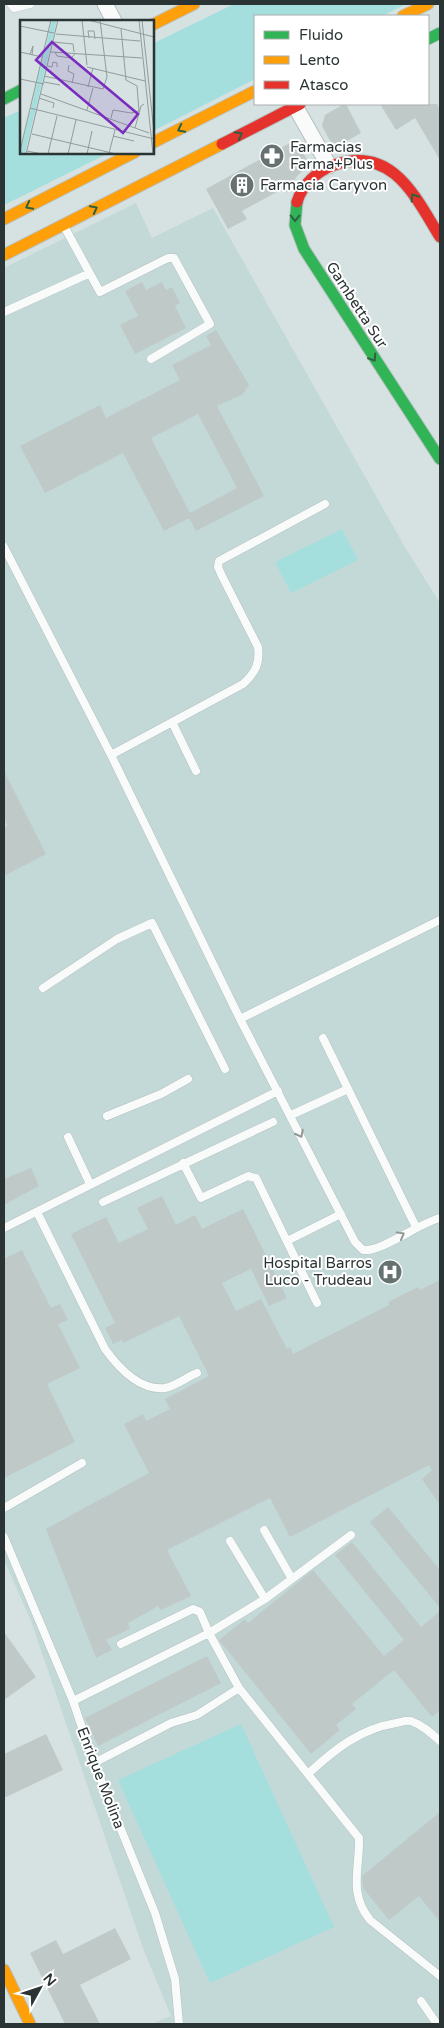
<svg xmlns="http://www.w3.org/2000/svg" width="444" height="2028" font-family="'Varela Round',sans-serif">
  <rect width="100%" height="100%" fill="#d5e2e1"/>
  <path fill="#c2d9d8" d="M136,203L152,238L213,208L406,549L440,603V2024H156L155,2022L171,2016L143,1948L31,1621L4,1560V268Z"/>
  <path fill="#a4dedd" d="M234,4H406L382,16H255V79L153,131L152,44Z
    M21,110V152L109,153L4,205V118Z
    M342,529L358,560L291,593L275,562Z
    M241,1724L334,1927L210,1983L118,1780Z"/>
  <path fill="#bfc9c8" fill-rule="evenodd" d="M344,104H346L361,133L334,148L322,126L325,115Z
    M380,104H437L440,109V160L415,118L396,130Z
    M290,143L298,145L310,164L297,176L287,193L284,188L242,211L247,219L228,229L206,189Z
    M142,282L146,290L162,282L166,290L172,287L180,303L175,306L186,328L135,354L120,325L138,316L125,291Z
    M216,330L249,385L243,394L217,406L264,496L196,531L189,518L164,531L123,453L45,493L20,446L100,405L106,418L180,380L172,365L211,345L206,336ZM198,414L237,488L190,513L151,438Z
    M4,771L46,854L4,876V828L8,826L4,817Z
    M31,1168L39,1186L4,1205V1179Z
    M162,1196L176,1225L195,1215L202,1229L243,1209L287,1298L269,1306L251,1269L222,1283L236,1311L261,1299L287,1349L290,1347L293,1354L389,1305L388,1302L418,1287L420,1290L440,1280V1505L422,1479L432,1470L429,1465L290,1537L270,1498L167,1550L191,1596L161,1610L158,1606L128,1623L130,1629L106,1640L112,1650L96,1658L46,1529L149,1473L124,1424L143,1414L146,1421L170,1409L165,1399L209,1376L179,1316L123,1343L122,1340L113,1344L105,1328L115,1323L71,1234L106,1217L119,1243L148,1229L137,1208Z
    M22,1250L51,1308L60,1304L68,1320L58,1324L80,1368L47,1384L75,1442L4,1478V1259Z
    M388,1507L440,1570V1608L370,1522Z
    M352,1542L421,1627L440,1611V1710L432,1717L394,1670L352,1704L356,1709L336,1725L340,1730L311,1754L219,1640L245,1619L248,1623L313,1570L384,1656L404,1640L335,1555Z
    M4,1632L36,1677L4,1700Z
    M207,1656L221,1683L98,1746L85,1718Z
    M46,1734L63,1770L4,1798V1754Z
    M440,1812V1922L419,1896L389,1920L363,1888L362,1876Z
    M115,1928L131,1959L80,1985L100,2024H65L30,1953L56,1940L63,1954Z"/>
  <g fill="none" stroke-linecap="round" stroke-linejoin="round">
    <defs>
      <path id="lane" d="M11,4L14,8L30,4
        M65,228L100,292L168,258H174L210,324L151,359
        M4,312L88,274
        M4,547L111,755L240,1019L355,1242L363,1250C382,1252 417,1224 440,1218
        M172,722L196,771
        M111,755L243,684C256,672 260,663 258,647L222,576L218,567L219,561L325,504
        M43,988L117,939L152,923L225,1069
        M240,1019L440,920
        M323,1038L416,1227
        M291,1115L348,1089
        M107,1116L161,1094L188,1079
        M68,1137L90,1184
        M183,1163L201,1198L248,1176L256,1178L317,1303
        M103,1202L273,1122
        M37,1212L105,1349C118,1367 140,1391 165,1388C175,1386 187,1377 197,1373
        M4,1228L278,1091
        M287,1241L341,1214
        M4,1508L82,1463
        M264,1530L292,1579
        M4,1537L73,1701L94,1763L155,1913L175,1979L179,2024
        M230,1541L265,1599
        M121,1644L193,1609L200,1612L209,1633L265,1599L351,1535
        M73,1701L209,1633L239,1688L359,1838C360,1868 348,1893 370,1920L440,1976
        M94,1763L171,1723L197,1715L239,1688
        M309,1773C335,1749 360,1729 396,1723C400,1722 406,1720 411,1721C422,1725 431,1733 440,1741
        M421,2001L437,2024"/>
      <path id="street" d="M105,4L114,21
        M295,106L329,166"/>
      <path id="fast" d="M428,39L440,33
        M4,99L21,90
        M297,202L295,225L304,249L440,459"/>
      <path id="slow" d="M403,16L428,4
        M152,25L194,4
        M152,143L255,91
        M4,219L135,152
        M4,255L222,144
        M4,1970L30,2024"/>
      <path id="jam" d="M222,144L300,104
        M297,202C302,185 317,171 334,165C392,145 415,196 440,237"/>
    </defs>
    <use href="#lane" stroke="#b6c0c0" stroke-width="9"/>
    <use href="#street" stroke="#b6c0c0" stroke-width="17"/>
    <use href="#fast" stroke="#b6c0c0" stroke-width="13"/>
    <use href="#slow" stroke="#b6c0c0" stroke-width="13"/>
    <use href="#jam" stroke="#b6c0c0" stroke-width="13"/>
    <use href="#lane" stroke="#f9fbfa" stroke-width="8"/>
    <use href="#street" stroke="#f9fbfa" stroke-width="15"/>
    <use href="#fast" stroke="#30b455" stroke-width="11"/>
    <use href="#slow" stroke="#ff9f0a" stroke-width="11"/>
    <use href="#jam" stroke="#e5322d" stroke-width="11"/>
  </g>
  <defs><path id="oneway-chevron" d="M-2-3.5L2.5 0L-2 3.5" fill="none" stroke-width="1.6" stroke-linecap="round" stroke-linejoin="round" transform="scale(1.25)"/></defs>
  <g stroke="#2d6140">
    <use href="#oneway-chevron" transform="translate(181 129) rotate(153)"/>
    <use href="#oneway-chevron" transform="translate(239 135) rotate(-27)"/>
    <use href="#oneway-chevron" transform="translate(414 197) rotate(-123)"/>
    <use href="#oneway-chevron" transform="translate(29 206) rotate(153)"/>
    <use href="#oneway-chevron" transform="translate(94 209) rotate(-27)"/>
    <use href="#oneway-chevron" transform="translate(295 218) rotate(90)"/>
    <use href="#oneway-chevron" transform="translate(373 358) rotate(57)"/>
  </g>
  <g stroke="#929897">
    <use href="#oneway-chevron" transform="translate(300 1134) rotate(63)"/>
    <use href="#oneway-chevron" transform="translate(401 1235) rotate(-29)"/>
  </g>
  <defs>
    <symbol id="pharmacy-disc" viewBox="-11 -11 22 22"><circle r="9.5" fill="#667171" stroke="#fff"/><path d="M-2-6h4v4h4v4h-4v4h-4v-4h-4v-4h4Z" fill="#fff"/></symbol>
    <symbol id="building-disc" viewBox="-11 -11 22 22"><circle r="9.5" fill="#667171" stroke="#fff"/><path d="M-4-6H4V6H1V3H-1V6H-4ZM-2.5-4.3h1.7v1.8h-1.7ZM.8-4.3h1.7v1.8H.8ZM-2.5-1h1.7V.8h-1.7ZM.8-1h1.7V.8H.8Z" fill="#fff"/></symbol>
    <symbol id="hospital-disc" viewBox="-11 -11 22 22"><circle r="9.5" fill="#667171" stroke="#fff"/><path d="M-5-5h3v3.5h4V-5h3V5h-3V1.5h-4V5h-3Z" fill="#fff"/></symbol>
  </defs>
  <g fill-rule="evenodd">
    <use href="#pharmacy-disc" x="258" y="142" width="28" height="28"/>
    <use href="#building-disc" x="228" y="171" width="28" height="28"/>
    <use href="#hospital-disc" x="376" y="1258" width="28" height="28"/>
  </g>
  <g text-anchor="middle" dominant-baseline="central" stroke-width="4" stroke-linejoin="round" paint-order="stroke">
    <g font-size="15" fill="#2b3434" stroke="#fff" text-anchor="start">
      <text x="290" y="147">Farmacias<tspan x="290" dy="17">Farma+Plus</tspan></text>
      <text x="260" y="185">Farmacia Caryvon</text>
      <text x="372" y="1263" text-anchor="end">Hospital Barros<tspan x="372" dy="17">Luco - Trudeau</tspan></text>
    </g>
    <g font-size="15" fill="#2b3434" stroke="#fff">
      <text transform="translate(357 305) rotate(57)">Gambetta Sur</text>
      <text transform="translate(101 1778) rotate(69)">Enrique Molina</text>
    </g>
  </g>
  <g transform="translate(20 20)">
    <rect width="134" height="134" fill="#d5e2e1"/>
    <path d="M32,0H37L5,133L0,134Z" fill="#a4dedd"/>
    <path fill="none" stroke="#919c9c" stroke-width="1" d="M62,0L67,45M68,0L134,17M119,0L133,134M122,0L134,112M0,6L34,13M36,14L120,21M69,18L68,11H74L75,19M33,22L53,24L54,32M0,32L22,37M31,32L122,38M35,32L37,36L51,38L55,34M10,34L13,26L12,35M49,45L48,51L54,54L52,63M28,46L32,47L33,42L37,43V47M67,47L125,61M24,56L83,69L87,57L80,0M0,59L24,64M24,62L40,65M68,67L73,48M21,74L129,113M19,78L34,83L33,88M10,88L134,119M67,90L73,68M91,98L93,90L111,93L119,91L117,66L106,60L101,9M115,108L121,86L124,84M12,114L96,134M93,116L114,121M0,131L31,0M7,131L22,134M89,133L95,110M6,134L38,0M28,134L37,96M48,134L56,100M67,134L72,111"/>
    <path fill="#7b2cbf" fill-opacity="0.15" stroke="#7b2cbf" stroke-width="2.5" d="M32,22L118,94L103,113L16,40Z"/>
    <rect width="134" height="134" fill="none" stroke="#2b3434" stroke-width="2.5"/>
  </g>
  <rect width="444" height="2028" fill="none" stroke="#2b3434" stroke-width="10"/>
  <rect x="254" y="15" width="175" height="90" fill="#ffffff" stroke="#aaaeae"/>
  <rect x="264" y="31" width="25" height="8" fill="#30b455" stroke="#aaaeae"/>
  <text x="299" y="40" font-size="15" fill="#2b3434">Fluido</text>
  <rect x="264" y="56" width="25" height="8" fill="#ff9f0a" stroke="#aaaeae"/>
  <text x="299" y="65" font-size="15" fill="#2b3434">Lento</text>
  <rect x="264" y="81" width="25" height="8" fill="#e5322d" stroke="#aaaeae"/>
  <text x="299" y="90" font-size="15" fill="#2b3434">Atasco</text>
  <g transform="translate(40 1988) rotate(50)" stroke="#ffffff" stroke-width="4" paint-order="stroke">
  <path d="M0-4L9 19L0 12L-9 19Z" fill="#2b3434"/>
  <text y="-8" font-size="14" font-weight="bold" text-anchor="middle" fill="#2b3434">N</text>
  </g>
</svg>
